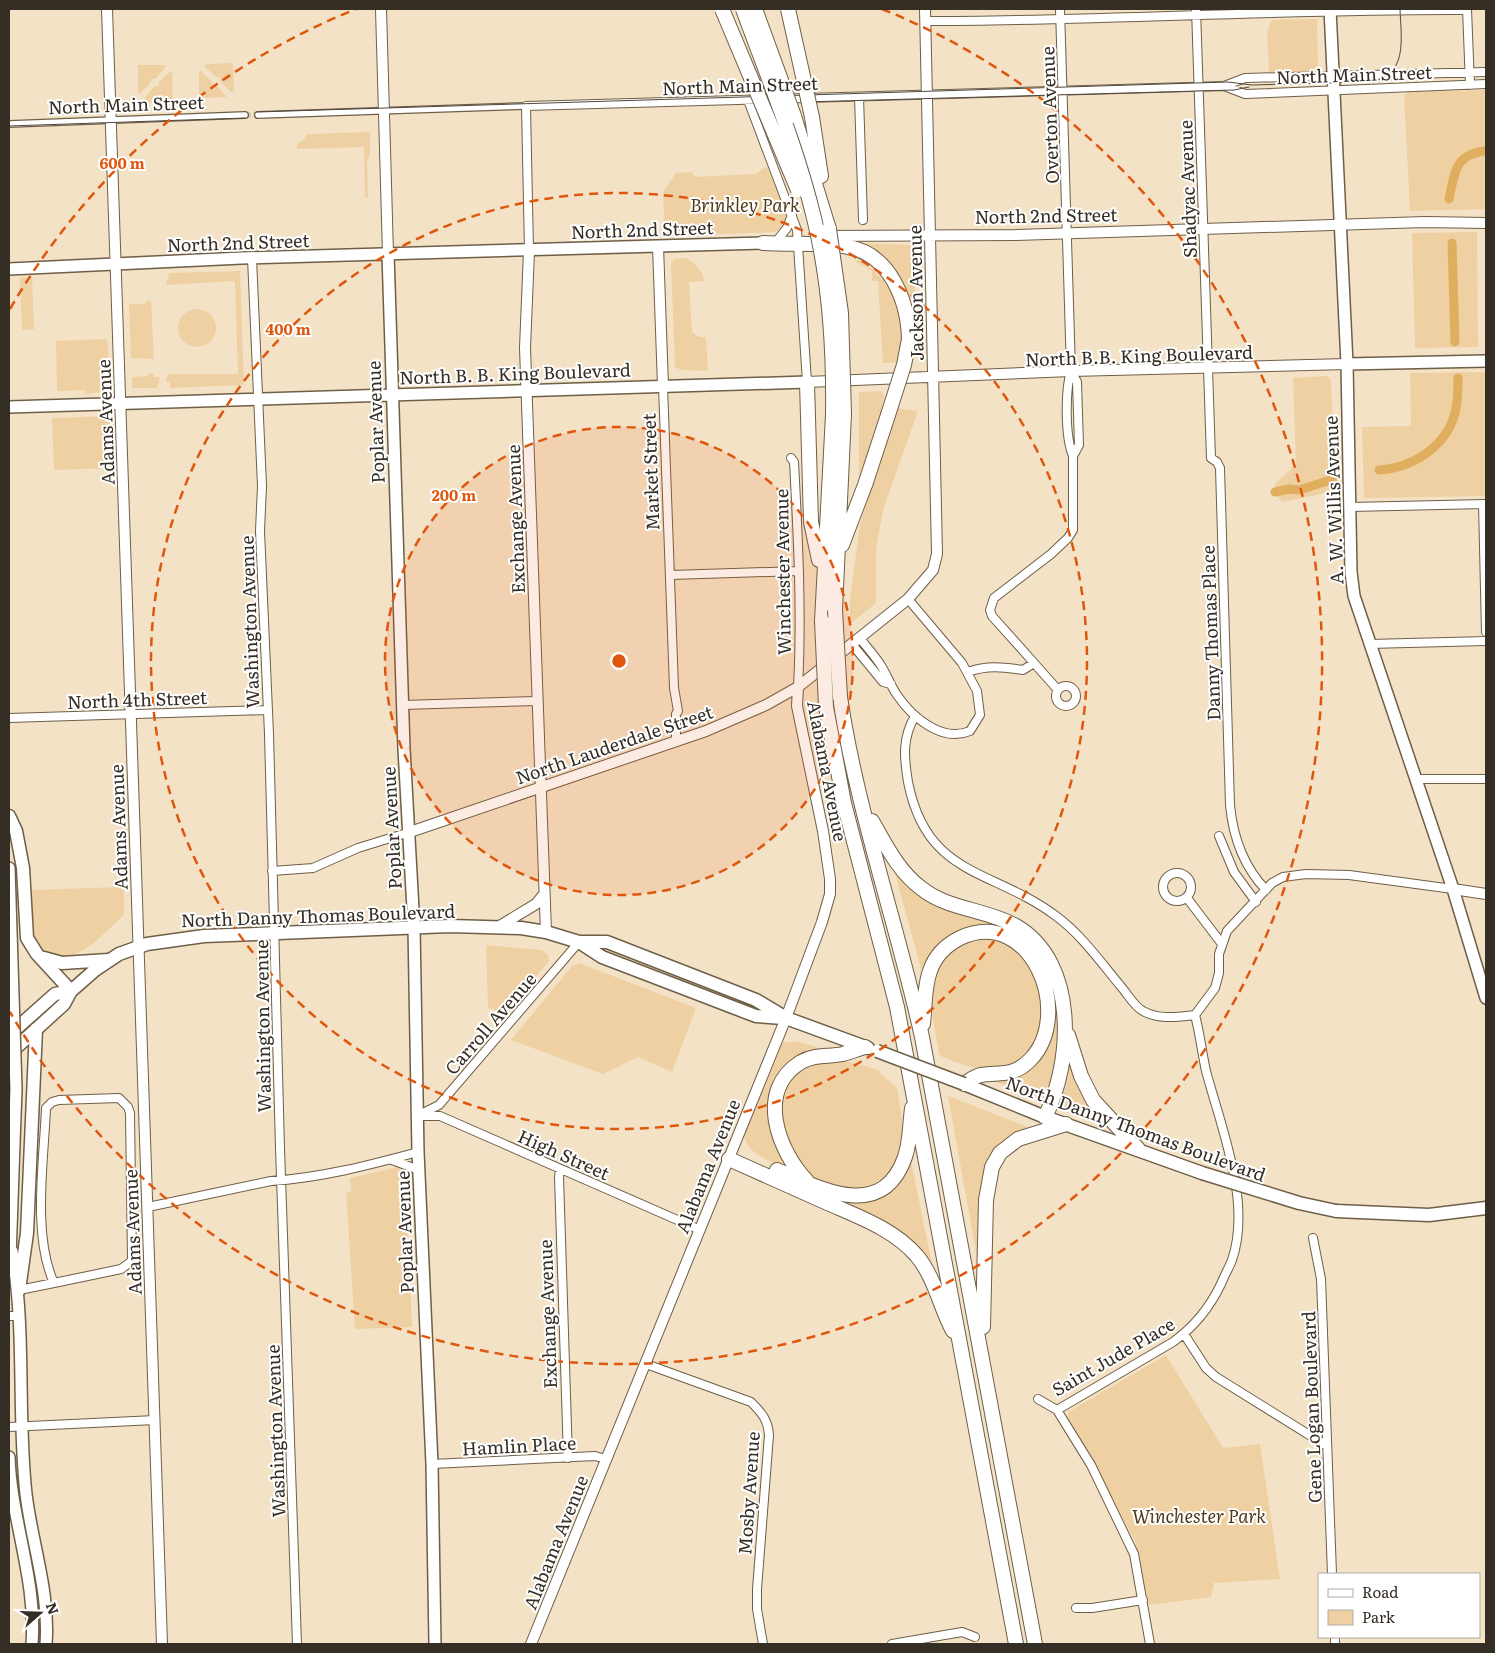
<svg xmlns="http://www.w3.org/2000/svg" width="1495" height="1653" font-family="Literata,serif">
  <rect width="100%" height="100%" fill="#f4e2c7"/>
  <path fill="#efd0a2" d="M1317,19L1318,71L1269,73L1267,31L1272,20Z
    M233,63L234,91L231,92L220,81V77H216L205,67V64Z
    M138,65H165V68L155,79H151V82L141,93H138Z
    M199,71H201L212,82L213,85H216L227,97L199,98Z
    M170,72H172L173,101L145,103V97L155,86H159V82Z
    M1486,90V209L1410,211L1404,95L1408,92Z
    M370,132V154L367,161L368,198L365,197L364,147L297,149V144L304,140L307,134Z
    M767,166L787,217L783,228L775,232L665,236L663,192L676,173L691,172L695,177L756,174Z
    M1477,232L1478,347L1415,348L1412,233Z
    M858,243L914,245L915,291L909,297L897,273L884,259Z
    M687,258C695,264 703,270 704,281L689,282L692,332L699,337H706L708,371L681,370L675,367L671,262L675,259Z
    M858,259C885,276 904,303 903,336C903,345 899,355 898,363H883L878,281H872V271L856,262Z
    M240,271L244,385L170,388V383L166,381L168,374H238L235,281L166,285L169,273Z
    M32,277L34,329L22,330L20,278Z
    M147,300L151,301L154,359L131,358L129,304H145Z
    M178 328a19 19 0 1 1 38 0a19 19 0 1 1-38 0Z
    M107,339L112,391L85,394V390L57,391L56,341Z
    M1486,372V496L1364,498L1362,427L1411,426L1410,373Z
    M149,373L154,374V377H160L157,388H132V377L147,376Z
    M1327,376L1331,380L1335,491L1283,502L1275,495V484L1296,464L1293,378Z
    M881,391L884,396L880,419L859,485V392Z
    M896,408L918,411L883,510L876,549V603L850,624V598L860,525Z
    M110,416L112,468L54,470L52,418Z
    M892,862L901,874L1016,931L1048,968L1061,1018V1047L1047,1100L988,1079L1016,1073L1051,1017L1024,943L965,932L923,976Z
    M120,887L124,891V915C103,933 78,968 47,952C41,949 35,943 33,936C29,923 30,907 29,893L32,890Z
    M984,937C990,938 998,937 1003,940C1050,961 1060,1055 1003,1069C982,1074 959,1063 940,1056C933,1024 922,977 949,952C958,943 973,941 984,937Z
    M486,945L542,950L548,955L549,961L506,1013L488,1008Z
    M579,963L696,1008L672,1072L638,1057L603,1074L511,1040L572,966Z
    M796,1041L830,1051L812,1054L773,1094L786,1164L784,1167C768,1160 746,1154 744,1134L774,1058L782,1043Z
    M1070,1051L1103,1118L1055,1104L1064,1087Z
    M842,1060L879,1070L880,1073L897,1088C903,1122 911,1158 879,1181C863,1193 851,1192 833,1186C824,1183 814,1180 807,1172C781,1144 765,1085 809,1064C817,1060 832,1061 842,1060Z
    M948,1096L1033,1129L995,1152L978,1263Z
    M910,1157L935,1278L930,1268L832,1198L866,1200Z
    M398,1167L405,1174L412,1327L355,1329L346,1193L351,1192L350,1178Z
    M1166,1355L1223,1448L1260,1444L1280,1579L1214,1583L1211,1597L1149,1605L1135,1541L1068,1417V1412Z"/>
  <g fill="none" stroke-linecap="round" stroke-linejoin="round">
    <path stroke="#dfae5f" stroke-width="9" d="M1449,199C1455,173 1454,154 1486,151
      M1452,243L1455,342
      M1379,470C1412,468 1446,447 1455,413C1458,402 1458,390 1458,378
      M1275,492L1289,489L1299,490L1334,479"/>
    <path stroke="#cebea6" stroke-width="5.5" stroke-dasharray="5.5 3" stroke-linecap="butt" d="M245,115H258"/>
    <defs>
      <path id="pedestrian" d="M258,115L526,106
        M9,124L245,115"/>
      <path id="minor" d="M1196,9L1211,458L1217,462L1220,468L1230,805C1233,837 1244,867 1266,890
        M1467,9L1470,85
        M925,21C1106,21 1286,9 1467,10
        M1224,86L1245,94L1486,84
        M859,97L863,220
        M748,100L797,230L807,382
        M779,238L787,228L792,215
        M529,251L526,106L1224,86L1245,78L1486,72
        M252,258L262,486L260,531L269,734L280,1148L297,1644
        M1071,371L1077,382L1079,445L1073,456
        M663,386L674,688L678,711L676,714V741
        M791,458L794,462C798,537 802,612 798,687
        M1483,504L1486,632
        M1350,507L1486,504
        M671,575L798,571
        M859,637C866,646 874,655 880,664C887,674 890,685 897,695C912,717 942,743 970,731L980,715L977,691L962,663L908,599
        M851,643L883,682L891,684
        M1369,644L1486,641
        M1034,663L992,616L990,610L994,598L1051,554L1068,538L1073,530V456C1065,437 1065,391 1071,371L1060,9
        M968,672C987,665 1003,667 1023,670L1034,663L1058,690
        M1056 696a10 10 0 1 1 20 0a10 10 0 1 1-20 0Z
        M402,705L537,701
        M915,716C902,738 904,758 908,782C927,878 992,868 1056,916C1082,935 1102,964 1123,989C1128,995 1135,1007 1143,1011C1159,1020 1177,1017 1195,1015
        M9,718L267,710
        M1415,779H1486
        M1219,836L1234,872L1256,902
        M272,871L313,868L358,848L410,832
        M1163 887a14 14 0 1 1 28 0a14 14 0 1 1-28 0Z
        M1187,898L1222,944
        M419,1115L439,1105L579,942
        M417,1116H440L698,1229
        M392,1160L419,1170
        M560,1169L559,1177L568,1458
        M148,1207L271,1181C320,1178 370,1165 418,1152
        M1313,1238L1321,1279L1332,1574
        M19,1290L54,1283C32,1235 44,1160 46,1108L52,1102L59,1100L119,1098L128,1107L130,1113L132,1261L121,1269L54,1283
        M9,1316H19
        M1184,1334L1206,1368L1216,1377L1327,1446
        M646,1364L751,1402C762,1413 768,1420 769,1435L757,1589V1609L763,1644
        M1038,1399L1057,1410L1173,1342C1194,1327 1210,1307 1221,1284C1224,1276 1229,1268 1232,1260C1252,1203 1221,1127 1206,1071C1202,1053 1200,1034 1195,1015L1215,988L1219,973V954L1227,931L1272,883L1283,877L1306,874L1349,875L1453,889
        M1057,1410L1091,1465L1134,1554L1150,1644
        M9,1427L155,1420
        M432,1464L595,1456L606,1459
        M1076,1608H1092L1143,1600
        M1335,1637V1644
        M892,1644L962,1632L975,1637"/>
      <path id="tertiary" d="M107,9L162,1644
        M381,9L388,254
        M825,236L1015,235L1425,222L1486,223
        M658,246L663,386
        M529,251L525,348L546,932
        M807,382L1071,371L1347,364
        M410,832L706,731L766,705L798,687L908,599L933,570L937,554L925,9
        M1453,889L1486,894
        M498,927L536,904L544,894
        M531,1644L786,1018L822,922L830,894V879L823,831L797,706L798,687"/>
      <path id="secondary" d="M1330,9L1347,364L1351,572L1354,596L1453,889L1486,998
        M388,254L404,749L414,927L418,1152L432,1464L435,1644
        M9,269L242,258L763,243
        M1347,364L1486,361
        M9,407L807,382
        M9,868L12,964
        M12,1251C26,1331 17,1413 26,1494C32,1544 50,1593 46,1644
        M10,1258L14,1143
        M9,1457C11,1520 37,1580 32,1644"/>
      <path id="primary" d="M9,816L16,831L23,868L27,938L37,954L71,991
        M579,942L602,957L735,1008L756,1016L783,1018
        M44,958L62,963L108,960
        M9,1035L55,994L71,991
        M9,1054L64,1004L71,991L95,970L119,954L147,944L204,936L450,926L521,928L546,932L579,942H607L756,1000L786,1018L868,1048
        M964,1084L1045,1117L1202,1173
        M1336,1211L1429,1215L1486,1208
        M19,1290L27,1233L36,1029"/>
      <path id="motorway" d="M794,116L829,229
        M812,117L821,176
        M763,243C790,245 822,242 848,247C890,254 908,301 909,339
        M807,382L811,522L819,560
        M842,545L865,485L888,415
        M835,610L844,414
        M822,621L833,415
        M840,697C857,812 897,923 922,1037L1035,1644
        M826,707L844,803L897,1007L1016,1644
        M872,821C886,845 898,871 921,888C948,910 986,909 1016,926C1078,962 1073,1061 1045,1117
        M923,1024C925,1007 924,987 930,971C935,956 946,945 960,938C1031,905 1075,1014 1030,1060C1013,1077 1001,1072 981,1075C975,1076 969,1081 964,1084
        M1068,1035L1081,1076L1093,1100L1138,1149
        M729,1159C760,1173 792,1187 823,1201C856,1216 893,1228 917,1256C935,1278 940,1307 953,1331
        M777,1170C819,1188 882,1223 905,1157C910,1143 910,1124 912,1108
        M807,1181C778,1151 755,1090 801,1062C815,1054 828,1057 843,1054C850,1052 858,1049 865,1047
        M983,1327L986,1200L992,1167L1000,1153L1018,1139L1066,1124"/>
    </defs>
    <use href="#pedestrian" stroke="#6e5f47" stroke-width="8"/>
    <use href="#minor" stroke="#6e5f47" stroke-width="10"/>
    <use href="#tertiary" stroke="#6e5f47" stroke-width="12"/>
    <use href="#secondary" stroke="#6e5f47" stroke-width="14"/>
    <use href="#primary" stroke="#6e5f47" stroke-width="15"/>
    <use href="#motorway" stroke="#6e5f47" stroke-width="16"/>
    <use href="#pedestrian" stroke="#fff" stroke-width="5.5"/>
    <use href="#minor" stroke="#fff" stroke-width="8"/>
    <use href="#tertiary" stroke="#fff" stroke-width="10"/>
    <use href="#secondary" stroke="#fff" stroke-width="11"/>
    <use href="#primary" stroke="#fff" stroke-width="12"/>
    <use href="#motorway" stroke="#fff" stroke-width="14"/>
    <path stroke="#51483c" stroke-width="1" d="M804,102L1234,90L1249,87
      M257,112L1228,82L1252,85L1367,82C1409,78 1401,39 1400,9
      M9,126L245,118"/>
    <defs>
      <path id="secondary-bridge" d="M12,964L16,1089L14,1143"/>
      <path id="primary-bridge" d="M877,1051L964,1084
        M1202,1173L1299,1203L1336,1211"/>
      <path id="motorway-bridge" d="M722,9L798,190
        M743,9C768,78 797,147 814,218C830,283 834,349 833,415
        M755,9L794,116
        M788,9L812,117
        M829,229L841,313L844,414
        M888,415L904,365L909,339
        M835,610L840,697
        M822,621L826,707"/>
    </defs>
    <use href="#secondary-bridge" stroke="#6e5f47" stroke-width="14" stroke-linecap="butt"/>
    <use href="#primary-bridge" stroke="#6e5f47" stroke-width="15" stroke-linecap="butt"/>
    <use href="#motorway-bridge" stroke="#6e5f47" stroke-width="16" stroke-linecap="butt"/>
    <use href="#secondary-bridge" stroke="#fff" stroke-width="11"/>
    <use href="#primary-bridge" stroke="#fff" stroke-width="12"/>
    <use href="#motorway-bridge" stroke="#fff" stroke-width="14"/>
  </g>
  <circle cx="619" cy="661" r="234" fill="#df570d" fill-opacity=".12"/>
  <g fill="none" stroke="#df570d" stroke-width="2.5" stroke-dasharray="9 6">
    <circle cx="619" cy="661" r="234"/>
    <circle cx="619" cy="661" r="468"/>
    <path d="M10 309A703 703 0 0 1 356 9M882 9A703 703 0 1 1 10 1012"/>
  </g>
  <g text-anchor="middle" dominant-baseline="central" stroke-width="4" stroke-linejoin="round" paint-order="stroke">
    <g font-size="18" fill="#352e24" stroke="#fff">
      <text transform="translate(1354 74) rotate(-2)">North Main Street</text>
      <text transform="translate(740 85) rotate(-2)">North Main Street</text>
      <text transform="translate(126 104) rotate(-2)">North Main Street</text>
      <text transform="translate(1049 115) rotate(-92)">Overton Avenue</text>
      <text transform="translate(1187 189) rotate(-92)">Shadyac Avenue</text>
      <text transform="translate(1046 215) rotate(-1)">North 2nd Street</text>
      <text transform="translate(642 229) rotate(-2)">North 2nd Street</text>
      <text transform="translate(238 242) rotate(-2)">North 2nd Street</text>
      <text transform="translate(915 293) rotate(-91)">Jackson Avenue</text>
      <text transform="translate(1139 355) rotate(-2)">North B.B. King Boulevard</text>
      <text transform="translate(515 373) rotate(-2)">North B. B. King Boulevard</text>
      <text transform="translate(105 422) rotate(-92)">Adams Avenue</text>
      <text transform="translate(375 422) rotate(-92)">Poplar Avenue</text>
      <text transform="translate(650 472) rotate(-92)">Market Street</text>
      <text transform="translate(1333 500) rotate(-92)">A. W. Willis Avenue</text>
      <text transform="translate(515 519) rotate(-92)">Exchange Avenue</text>
      <text transform="translate(782 572) rotate(-91)">Winchester Avenue</text>
      <text transform="translate(249 622) rotate(-92)">Washington Avenue</text>
      <text transform="translate(1210 633) rotate(-92)">Danny Thomas Place</text>
      <text transform="translate(137 699) rotate(-2)">North 4th Street</text>
      <text transform="translate(614 744) rotate(-19)">North Lauderdale Street</text>
      <text transform="translate(828 771) rotate(79)">Alabama Avenue</text>
      <text transform="translate(118 827) rotate(-92)">Adams Avenue</text>
      <text transform="translate(391 828) rotate(-93)">Poplar Avenue</text>
      <text transform="translate(318 915) rotate(-2)">North Danny Thomas Boulevard</text>
      <text transform="translate(490 1023) rotate(-49)">Carroll Avenue</text>
      <text transform="translate(262 1026) rotate(-91)">Washington Avenue</text>
      <text transform="translate(1136 1128) rotate(20)">North Danny Thomas Boulevard</text>
      <text transform="translate(564 1154) rotate(24)">High Street</text>
      <text transform="translate(707 1166) rotate(-68)">Alabama Avenue</text>
      <text transform="translate(132 1232) rotate(-92)">Adams Avenue</text>
      <text transform="translate(404 1232) rotate(-92)">Poplar Avenue</text>
      <text transform="translate(547 1314) rotate(-92)">Exchange Avenue</text>
      <text transform="translate(1113 1356) rotate(-30)">Saint Jude Place</text>
      <text transform="translate(1311 1407) rotate(-92)">Gene Logan Boulevard</text>
      <text transform="translate(275 1431) rotate(-92)">Washington Avenue</text>
      <text transform="translate(519 1445) rotate(-3)">Hamlin Place</text>
      <text transform="translate(748 1493) rotate(-86)">Mosby Avenue</text>
      <text transform="translate(555 1542) rotate(-68)">Alabama Avenue</text>
    </g>
    <g font-size="18" font-style="italic" fill="#4f3b19" stroke="#fff">
      <text x="745" y="204">Brinkley Park</text>
      <text x="1199" y="1515">Winchester Park</text>
    </g>
  </g>
  <circle cx="619" cy="661" r="8" fill="#df570d" stroke="#fff" stroke-width="2.5"/>
  <g font-size="15" text-anchor="middle" font-weight="bold" fill="#df570d" stroke="#fff" stroke-width="4" stroke-linejoin="round" paint-order="stroke">
    <text x="122" y="169">600 m</text>
    <text x="288" y="335">400 m</text>
    <text x="454" y="501">200 m</text>
  </g>
  <rect width="1495" height="1653" fill="none" stroke="#352e24" stroke-width="20"/>
  <rect x="1318" y="1573" width="162" height="65" fill="#ffffff" stroke="#aeaba7"/>
  <rect x="1328" y="1589" width="25" height="8" fill="#ffffff" stroke="#aeaba7"/>
  <text x="1362" y="1598" font-size="15" fill="#352e24">Road</text>
  <rect x="1328" y="1610" width="25" height="15" fill="#efd0a2" stroke="#aeaba7"/>
  <text x="1362" y="1623" font-size="15" fill="#352e24">Park</text>
  <g transform="translate(40 1613) rotate(70)" stroke="#ffffff" stroke-width="4" paint-order="stroke">
  <path d="M0-4L9 19L0 12L-9 19Z" fill="#352e24"/>
  <text y="-8" font-size="14" font-weight="bold" text-anchor="middle" fill="#352e24">N</text>
  </g>
</svg>
